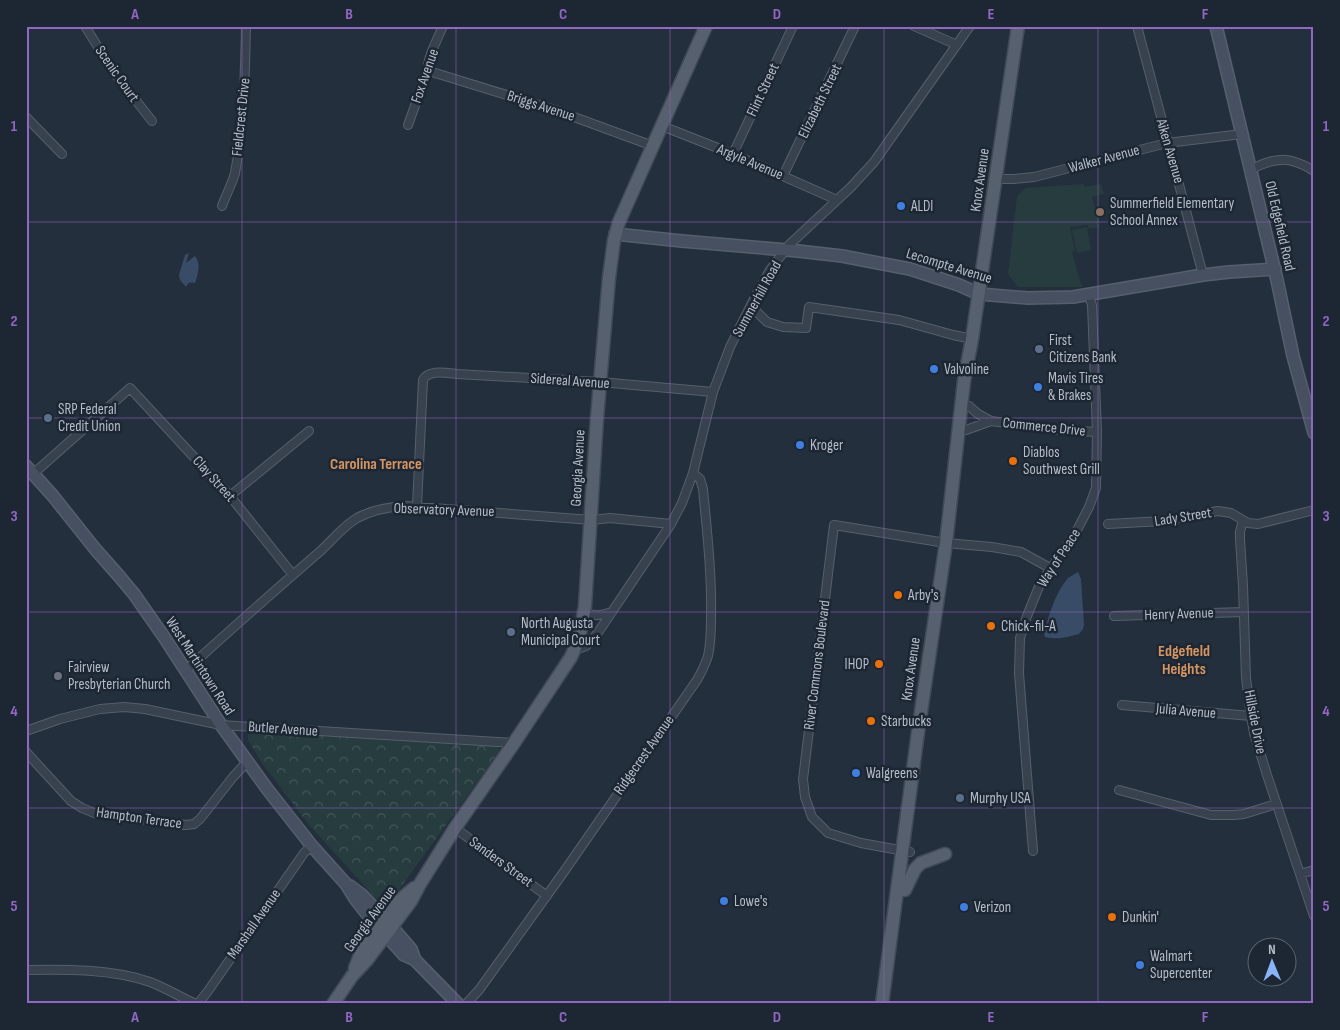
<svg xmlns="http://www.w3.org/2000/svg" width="1340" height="1030" font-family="'Sofia Sans Condensed',sans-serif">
  <defs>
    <pattern id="forest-crowns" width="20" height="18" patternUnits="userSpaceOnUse" patternTransform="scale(1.25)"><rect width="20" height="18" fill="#263c3f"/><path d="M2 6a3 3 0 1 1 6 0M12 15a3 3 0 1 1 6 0" fill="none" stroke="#435659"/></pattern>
  </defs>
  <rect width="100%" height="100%" fill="#242f3e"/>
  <path fill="#263c3f" d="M1084,184L1085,187L1101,184L1104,194L1092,197L1100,227L1089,229L1088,225L1070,227L1075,251L1072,252L1082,287H1018L1008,274L1017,196L1026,188Z
    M1087,227L1091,250L1077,253L1072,230Z"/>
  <path fill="url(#forest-crowns)" d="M255,733L453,742L495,746L499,748V752L390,902C387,905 385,906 381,904L310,826L262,763L248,740V734Z"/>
  <path fill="#394c67" d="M189,253L186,263L195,256C201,264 198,274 195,283C190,282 188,282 186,287L180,280L179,275L185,255Z
    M1078,572L1081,579L1084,625L1083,629L1079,634C1068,637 1056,640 1045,637L1044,633C1049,615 1055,593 1068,578C1071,576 1075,574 1078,572Z"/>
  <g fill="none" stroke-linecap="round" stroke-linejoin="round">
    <defs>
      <path id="street" d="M85,26L112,70L152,121
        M914,26L957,45
        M1137,26L1203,275
        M428,69L432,72L555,110L653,146
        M26,117L62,154
        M408,125L428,69C427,58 438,38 443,26
        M662,126L733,154L837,200
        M733,154L793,26
        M1251,170C1262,163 1280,157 1292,161C1299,163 1308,167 1314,171
        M783,176L855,26
        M996,179H1014L1034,177L1167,143L1242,134
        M222,206C226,195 232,184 235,173C244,125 245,75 246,26
        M751,306L767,322L783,327L806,328L809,307L899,320L953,335L972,339
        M969,406L978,414L991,421L1060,430L1097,432
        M966,430L991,421
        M33,474L130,388L230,496L293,575
        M230,496L309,431
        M417,506L423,380C428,369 447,373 457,374L600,382L713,392
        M1243,520L1240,532V539L1243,586L1246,678L1251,716L1254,733L1267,775L1314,916
        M1108,524L1163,521L1218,511L1231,513L1248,523L1258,524L1314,510
        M585,613C595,616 602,616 612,612
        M1114,616L1244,612
        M575,650L586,646L597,634L671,524L682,503L693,473L713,392L730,347L756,295L770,270L789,245L851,187L874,162L970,26
        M186,670C229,631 273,592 317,554C331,542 342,527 357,518C372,510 388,507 405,506L592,520L610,518L671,524
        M1122,705L1251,716
        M26,731L60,719L100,709L124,707L145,709L221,725L514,743
        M26,752L71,801L82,808L94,813L186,825L194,824L200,819L233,777L247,762
        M1119,790L1211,815H1234L1244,814L1276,804
        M455,828L547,896
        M1033,851L1019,673L1020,638L1027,616L1040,584L1075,534L1089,507L1096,488L1097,432L1092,305L1088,294
        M910,852L861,843L828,833L812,817L805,797L803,779L834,525L946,543L992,547L1021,552L1050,568
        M1300,874L1314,870
        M26,970C65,969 113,969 150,982C166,988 180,997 196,1004
        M198,1004L208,991L304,853L312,846
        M466,1004L479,990L563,873L697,680C701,673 705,665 708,656C711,643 711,630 711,617C712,574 707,532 703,489L700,479L693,473"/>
      <path id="secondary" d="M1216,26L1277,280L1293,356L1314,433
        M615,234L682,241L798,251L842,256L910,269L959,285L979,294L1028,298L1073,297L1203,275L1229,272L1275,269
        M26,466L53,496L96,550L119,576L134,594L164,637L221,725L268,790L312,846L346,884L356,900L367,914L404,955L415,960L458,1004
        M350,886L362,895L386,920L411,949L415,960"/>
      <path id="primary" d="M905,890L915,869L921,863L945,854
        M355,968L361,953L400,900L414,888
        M333,1004L352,976L367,960L411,901L420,884L455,828L514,743L571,657L579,639L585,606L597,418L609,278L614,240L619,222L706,26
        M882,1004L918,732L946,543L964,381L972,339L1018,26"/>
    </defs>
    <use href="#street" stroke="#565f6c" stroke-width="10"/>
    <use href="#secondary" stroke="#565f6c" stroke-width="14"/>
    <use href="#primary" stroke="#414a57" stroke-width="15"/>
    <use href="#street" stroke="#38414e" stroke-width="8"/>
    <use href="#secondary" stroke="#465061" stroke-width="11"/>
    <use href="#primary" stroke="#56606e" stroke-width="12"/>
  </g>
  <path fill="none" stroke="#9266c3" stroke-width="1" stroke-opacity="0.55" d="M242,26V1004M456,26V1004M670,26V1004M884,26V1004M1098,26V1004M26,222H1314M26,418H1314M26,612H1314M26,808H1314"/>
  <g fill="#3f7fe0" stroke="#1d2633" stroke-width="2">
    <circle cx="901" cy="206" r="5"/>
    <circle cx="934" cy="369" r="5"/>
    <circle cx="1038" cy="387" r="5"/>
    <circle cx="800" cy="445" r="5"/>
    <circle cx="856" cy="773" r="5"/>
    <circle cx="724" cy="901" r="5"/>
    <circle cx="964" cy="907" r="5"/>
    <circle cx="1140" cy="965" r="5"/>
  </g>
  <circle fill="#8d6e63" stroke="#1d2633" stroke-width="2" cx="1100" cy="212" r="5"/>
  <g fill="#5c6f8a" stroke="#1d2633" stroke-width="2">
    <circle cx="1039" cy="349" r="5"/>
    <circle cx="48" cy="418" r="5"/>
    <circle cx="511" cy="632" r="5"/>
    <circle cx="960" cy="798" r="5"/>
  </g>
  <g fill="#e8710a" stroke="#1d2633" stroke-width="2">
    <circle cx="1013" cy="461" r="5"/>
    <circle cx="898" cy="595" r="5"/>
    <circle cx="991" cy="626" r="5"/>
    <circle cx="879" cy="664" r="5"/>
    <circle cx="871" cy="721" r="5"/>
    <circle cx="1112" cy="917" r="5"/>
  </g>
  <circle fill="#6b7280" stroke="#1d2633" stroke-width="2" cx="58" cy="676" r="5"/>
  <g text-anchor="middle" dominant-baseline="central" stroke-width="5" stroke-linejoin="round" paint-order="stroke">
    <g font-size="15" fill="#b4bcc9" stroke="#1d2633">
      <text transform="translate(117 74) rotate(55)">Scenic Court</text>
      <text transform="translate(425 76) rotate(-71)">Fox Avenue</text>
      <text transform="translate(763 90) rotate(-65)">Flint Street</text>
      <text transform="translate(820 101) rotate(-64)">Elizabeth Street</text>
      <text transform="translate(541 106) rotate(18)">Briggs Avenue</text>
      <text transform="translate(241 117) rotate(-84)">Fieldcrest Drive</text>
      <text transform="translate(1170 151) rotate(74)">Aiken Avenue</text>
      <text transform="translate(1104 159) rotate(-15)">Walker Avenue</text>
      <text transform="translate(750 162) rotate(23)">Argyle Avenue</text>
      <text transform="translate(980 180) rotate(-82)">Knox Avenue</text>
      <text transform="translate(1280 226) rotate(77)">Old Edgefield Road</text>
      <text transform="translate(949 266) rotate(17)">Lecompte Avenue</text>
      <text transform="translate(757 299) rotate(-61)">Summerhill Road</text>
      <text transform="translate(570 381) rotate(4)">Sidereal Avenue</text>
      <text transform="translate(1044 427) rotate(6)">Commerce Drive</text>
      <text transform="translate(578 468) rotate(-87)">Georgia Avenue</text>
      <text transform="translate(214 479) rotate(48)">Clay Street</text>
      <text transform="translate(444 510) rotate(2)">Observatory Avenue</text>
      <text transform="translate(1183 517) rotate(-9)">Lady Street</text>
      <text transform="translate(1059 558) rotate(-57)">Way of Peace</text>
      <text transform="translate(1179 614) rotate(-2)">Henry Avenue</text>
      <text transform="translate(817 665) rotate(-83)">River Commons Boulevard</text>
      <text transform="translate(200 666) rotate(57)">West Martintown Road</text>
      <text transform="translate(911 669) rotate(-82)">Knox Avenue</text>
      <text transform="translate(1186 711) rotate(5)">Julia Avenue</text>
      <text transform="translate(1255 722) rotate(79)">Hillside Drive</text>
      <text transform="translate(283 729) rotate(4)">Butler Avenue</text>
      <text transform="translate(644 755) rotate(-55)">Ridgecrest Avenue</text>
      <text transform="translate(139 818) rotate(8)">Hampton Terrace</text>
      <text transform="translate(501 862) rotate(36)">Sanders Street</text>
      <text transform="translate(370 919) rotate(-54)">Georgia Avenue</text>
      <text transform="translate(254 924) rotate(-55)">Marshall Avenue</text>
    </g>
    <g font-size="15" fill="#b4bcc9" stroke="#1d2633" text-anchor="start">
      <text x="1110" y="203">Summerfield Elementary<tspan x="1110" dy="17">School Annex</tspan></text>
      <text x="911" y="206">ALDI</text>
      <text x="1049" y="340">First<tspan x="1049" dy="17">Citizens Bank</tspan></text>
      <text x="944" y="369">Valvoline</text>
      <text x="1048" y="378">Mavis Tires<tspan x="1048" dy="17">&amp; Brakes</tspan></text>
      <text x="58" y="409">SRP Federal<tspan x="58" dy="17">Credit Union</tspan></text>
      <text x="810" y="445">Kroger</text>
      <text x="1023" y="452">Diablos<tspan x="1023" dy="17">Southwest Grill</tspan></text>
      <text x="908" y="595">Arby's</text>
      <text x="521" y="623">North Augusta<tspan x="521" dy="17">Municipal Court</tspan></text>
      <text x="1001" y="626">Chick-fil-A</text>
      <text x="869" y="664" text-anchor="end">IHOP</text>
      <text x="68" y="667">Fairview<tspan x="68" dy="17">Presbyterian Church</tspan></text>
      <text x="881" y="721">Starbucks</text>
      <text x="866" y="773">Walgreens</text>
      <text x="970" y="798">Murphy USA</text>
      <text x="734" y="901">Lowe's</text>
      <text x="974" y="907">Verizon</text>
      <text x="1122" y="917">Dunkin'</text>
      <text x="1150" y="956">Walmart<tspan x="1150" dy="17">Supercenter</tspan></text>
    </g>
    <g font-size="16" font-weight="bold" fill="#d59563" stroke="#1d2633">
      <text x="376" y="464">Carolina Terrace</text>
      <text x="1184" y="651">Edgefield<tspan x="1184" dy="18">Heights</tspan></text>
    </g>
  </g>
  <rect width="1340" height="1030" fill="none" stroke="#1d2633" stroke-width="55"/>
  <g transform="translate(1272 962) rotate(359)"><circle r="24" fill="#1d2633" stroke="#59626f"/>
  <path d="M0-4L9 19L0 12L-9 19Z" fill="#8ab4f8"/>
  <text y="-8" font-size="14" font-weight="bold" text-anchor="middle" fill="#b4bcc9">N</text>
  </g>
  <rect x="28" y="28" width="1284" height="974" fill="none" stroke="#9266c3" stroke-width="2"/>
  <g font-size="16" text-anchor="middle" font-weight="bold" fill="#9266c3">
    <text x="135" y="19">A</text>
    <text x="349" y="19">B</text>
    <text x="563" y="19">C</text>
    <text x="777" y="19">D</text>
    <text x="991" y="19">E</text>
    <text x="1205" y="19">F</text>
    <text x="14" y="131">1</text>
    <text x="1326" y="131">1</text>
    <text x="14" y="326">2</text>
    <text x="1326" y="326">2</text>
    <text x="14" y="521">3</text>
    <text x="1326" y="521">3</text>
    <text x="14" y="716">4</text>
    <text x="1326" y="716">4</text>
    <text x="14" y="911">5</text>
    <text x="1326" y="911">5</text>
    <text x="135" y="1022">A</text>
    <text x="349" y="1022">B</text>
    <text x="563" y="1022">C</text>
    <text x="777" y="1022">D</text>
    <text x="991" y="1022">E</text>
    <text x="1205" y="1022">F</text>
  </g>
</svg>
